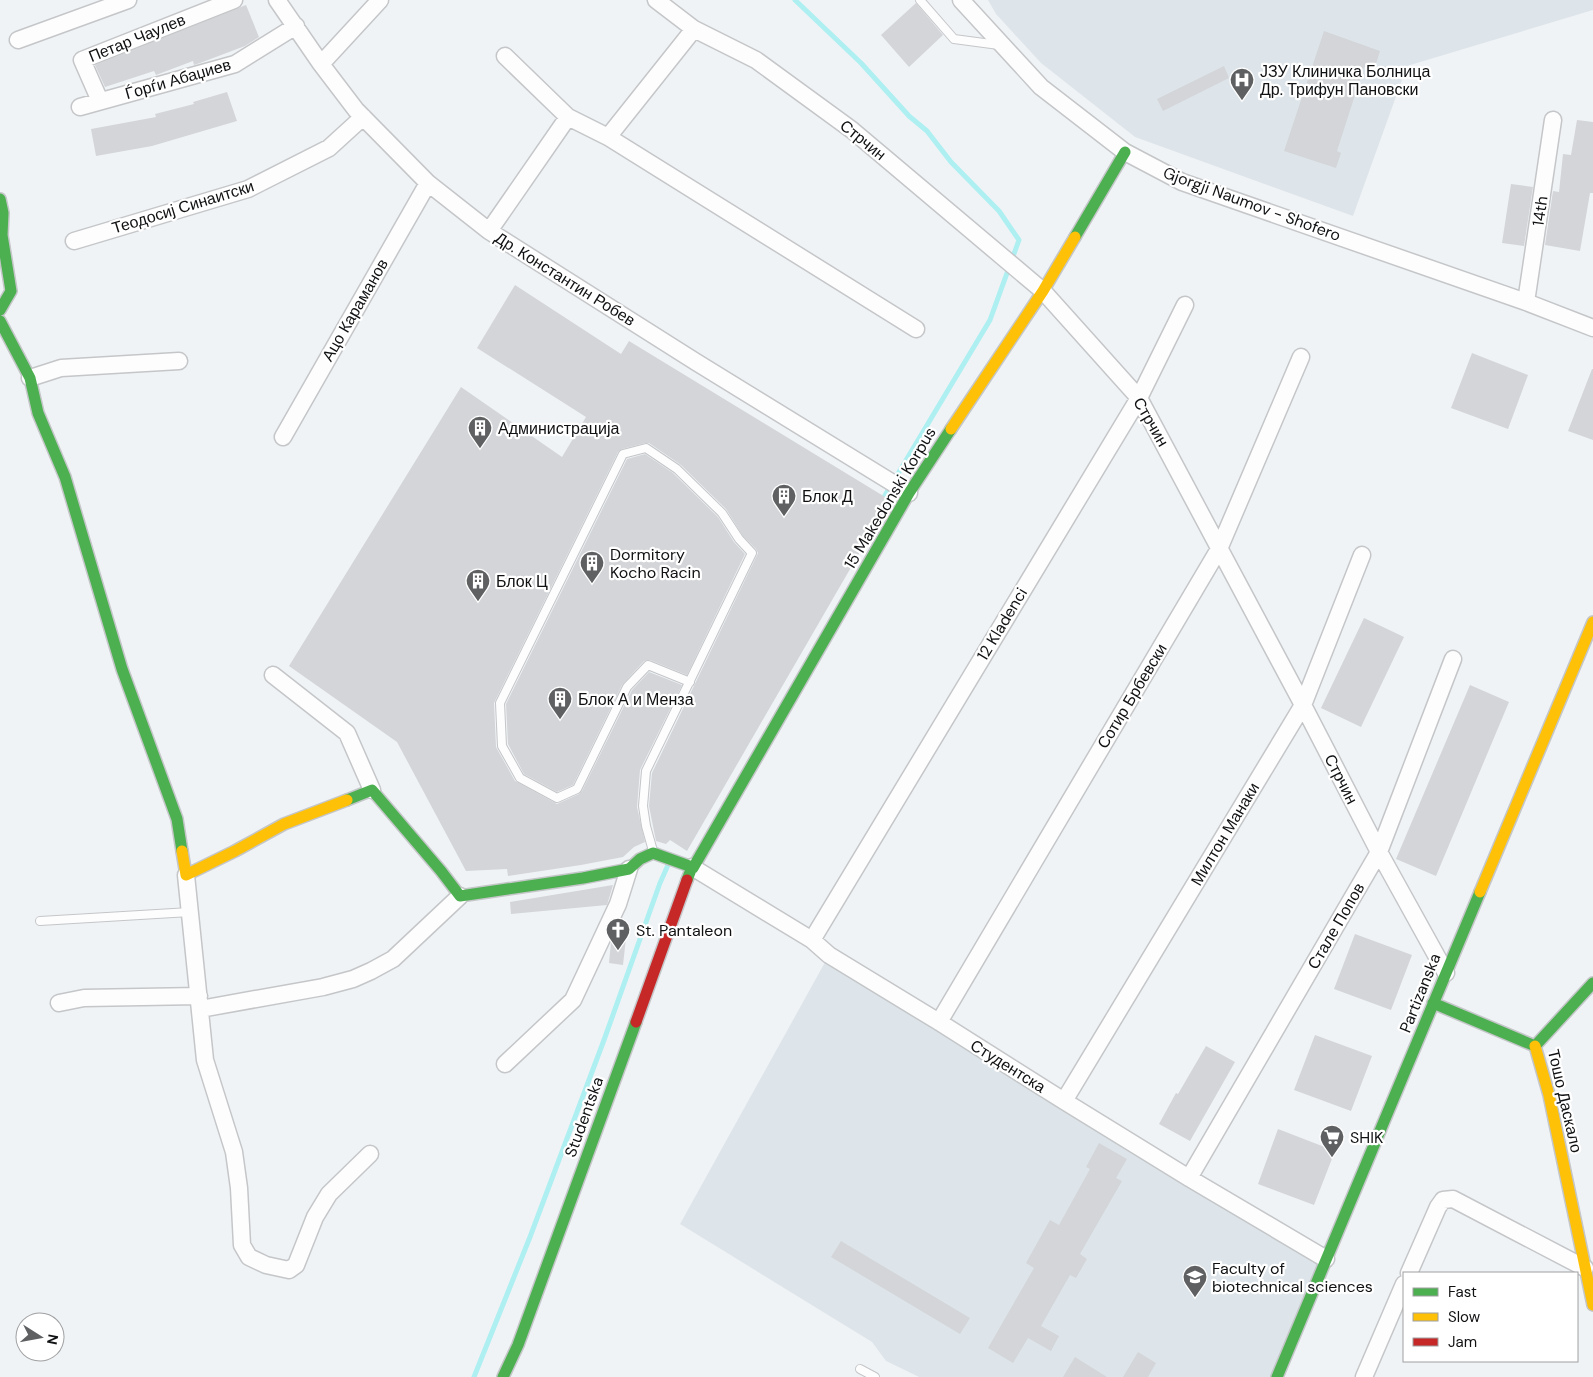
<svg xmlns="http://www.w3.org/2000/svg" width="1593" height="1377" font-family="'DM Sans',sans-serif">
  <rect width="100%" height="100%" fill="#f0f3f6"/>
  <path fill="#dde5eb" d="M988,0H1593V10L1407,66L1353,216L1135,137L1041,63L996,14Z
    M829,955L1326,1259L1277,1377H919L886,1361L872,1342L680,1224Z"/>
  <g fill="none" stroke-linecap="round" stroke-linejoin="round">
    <path stroke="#aeeff1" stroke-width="5" d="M795,0L861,63L909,116L927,131L951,162L999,211L1019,240L990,320L881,502
      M474,1377L530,1237L604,1040L660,883L668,865"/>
  </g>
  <path fill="#d3d5d8" d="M916,3L943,35L909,67L881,35Z
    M246,5L259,37L245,46L200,63L194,65L193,61L156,75L154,71L105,87L95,65Z
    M1324,31L1380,51L1374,70L1364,67L1337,151L1341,153L1336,168L1284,151Z
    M1224,66L1229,78L1163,111L1157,99Z
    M227,92L237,121L152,146L96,156L91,129L156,117L155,114L194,104L193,102Z
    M1577,120L1593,122V193H1590L1580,251L1545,245L1553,191L1559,192L1563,154L1571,155Z
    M1511,184L1533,187L1524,246L1502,243Z
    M515,285L621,354L629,341L890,500L687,851L670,840L666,844L656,841L649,806L652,773L758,553L756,549L743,536L726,509L681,465L649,443H645L622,449L618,452L494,703L496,747L515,781L557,804L579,794L582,791L632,690L649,672L682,685L640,770L637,807L645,842L634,847L623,857L581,865L508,876L507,869L466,871L397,742L289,666L461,387L562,457L586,417L477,348Z
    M1472,353L1528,375L1508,429L1451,408Z
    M1592,369H1593V440L1568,431Z
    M645,454L673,473L718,517L734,542L745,554L687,675L650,660L644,661L622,685L573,785L557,792L524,774L508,744L506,704L627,459Z
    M1364,618L1404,637L1361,727L1321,708Z
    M1470,685L1509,702L1436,876L1396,859Z
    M613,885L607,905L511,914L510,902Z
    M1355,934L1412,955L1391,1010L1334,989Z
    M614,937L626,938L623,965L609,963L611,942Z
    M1315,1035L1372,1056L1351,1111L1294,1090Z
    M1206,1046L1235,1062L1190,1141L1159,1124L1176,1093L1178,1094Z
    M1278,1129L1335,1151L1314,1205L1258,1184Z
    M1099,1143L1127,1159L1116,1178L1122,1181L1080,1254L1087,1259L1076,1278L1070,1275L1041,1326L1059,1336L1051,1351L1028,1338L1013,1363L988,1348L1034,1268L1026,1263L1050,1220L1059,1225L1090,1169L1086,1167Z
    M841,1241L970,1318L960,1334L831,1257Z
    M1138,1352L1156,1363L1148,1377H1123Z
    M1075,1357L1107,1377H1063Z"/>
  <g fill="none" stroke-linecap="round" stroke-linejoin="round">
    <defs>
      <path id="lane" d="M920,0L954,39L999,45
        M653,851L646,826L643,806L646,771L752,553L739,539L722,513L677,469L646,448L623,454L500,703L502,746L520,778L557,798L577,789L627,687L648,665L690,682
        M40,921L190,912
        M860,1369L875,1377"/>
      <path id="street" d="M277,0L321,64L356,110L428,183L489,231L696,362L909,493
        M656,0L694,29L756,60L852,130L1043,291L1139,398L1303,705L1379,852L1446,973
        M961,0L1041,87L1125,152L1182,182L1526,302L1593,328
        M18,40L128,0
        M505,56L568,117L608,137L916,329
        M321,64L380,0
        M100,101L82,60L234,0
        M80,107L235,64L296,26
        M608,137L694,29
        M489,231L568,117
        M74,241L248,189L329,148L363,117
        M1526,302L1553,120
        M30,378L61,368L179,361
        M283,437L428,183
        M273,675L347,733L372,790
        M692,867L812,940L829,955L939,1022L1064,1101L1189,1178L1326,1259
        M186,875L205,1060L234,1152L239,1188L242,1245L249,1257L266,1265L289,1270L296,1265L315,1217L329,1194L370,1154
        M812,940L1139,398L1185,305
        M59,1003L84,998L199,996
        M200,1009L323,987L353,979L371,971L393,959L460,896
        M939,1022L1219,549L1301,357
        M505,1064L573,1000L618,904L629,869
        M1064,1101L1303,705L1362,555
        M1189,1178L1379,852L1453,659
        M1409,1273L1438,1207L1443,1200L1453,1199L1585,1268
        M1364,1377L1404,1284"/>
      <path id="fast" d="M0,199L3,213L2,235L11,291L0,310
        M1075,237L1125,152
        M0,321L30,378L38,413L65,477L122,669L177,819L182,851
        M347,800L372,790L441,871L460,896L583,878L629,869L640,859L653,853L692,867L687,880
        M693,868L909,493L951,429
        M1433,1003L1535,1046
        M1535,1046L1593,983
        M503,1377L518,1345L636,1022
        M1277,1377L1480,892"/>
      <path id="slow" d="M951,429L1043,291L1075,237
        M182,851L186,875L235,851L284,824L347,800
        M1480,892L1593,622
        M1535,1046L1549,1095L1593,1305"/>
      <path id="jam" d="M636,1022L687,880"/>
    </defs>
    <use href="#lane" stroke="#c4c6c8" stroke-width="10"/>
    <use href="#street" stroke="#c4c6c8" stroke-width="19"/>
    <use href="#fast" stroke="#c4c6c8" stroke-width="14"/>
    <use href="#slow" stroke="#c4c6c8" stroke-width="14"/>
    <use href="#jam" stroke="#c4c6c8" stroke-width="14"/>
    <use href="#lane" stroke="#fdfdfe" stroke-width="8"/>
    <use href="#street" stroke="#fdfdfe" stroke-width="16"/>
    <use href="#fast" stroke="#4caf50" stroke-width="11"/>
    <use href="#slow" stroke="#ffc107" stroke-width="11"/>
    <use href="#jam" stroke="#c62828" stroke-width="11"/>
  </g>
  <defs>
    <symbol id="hospital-pin" viewBox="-11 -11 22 30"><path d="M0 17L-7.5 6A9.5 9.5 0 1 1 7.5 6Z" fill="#5e6062" stroke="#fff"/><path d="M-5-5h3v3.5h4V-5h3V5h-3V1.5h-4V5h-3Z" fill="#fff"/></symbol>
    <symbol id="building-pin" viewBox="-11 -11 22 30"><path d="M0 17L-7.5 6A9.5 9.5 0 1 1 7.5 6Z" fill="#5e6062" stroke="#fff"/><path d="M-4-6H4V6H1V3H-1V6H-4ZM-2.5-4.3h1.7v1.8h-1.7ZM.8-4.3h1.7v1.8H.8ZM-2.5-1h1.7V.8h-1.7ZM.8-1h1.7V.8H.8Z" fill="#fff"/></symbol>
    <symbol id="church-pin" viewBox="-11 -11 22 30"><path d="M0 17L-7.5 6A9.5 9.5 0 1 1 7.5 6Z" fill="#5e6062" stroke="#fff"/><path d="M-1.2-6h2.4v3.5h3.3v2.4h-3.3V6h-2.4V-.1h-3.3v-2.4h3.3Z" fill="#fff"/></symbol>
    <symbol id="supermarket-pin" viewBox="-11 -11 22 30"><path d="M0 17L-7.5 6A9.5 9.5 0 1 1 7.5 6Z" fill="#5e6062" stroke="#fff"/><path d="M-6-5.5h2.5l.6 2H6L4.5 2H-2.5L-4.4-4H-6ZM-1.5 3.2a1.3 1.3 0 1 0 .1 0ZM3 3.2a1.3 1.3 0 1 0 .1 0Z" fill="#fff"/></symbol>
    <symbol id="university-pin" viewBox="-11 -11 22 30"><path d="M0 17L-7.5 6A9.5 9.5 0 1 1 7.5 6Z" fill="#5e6062" stroke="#fff"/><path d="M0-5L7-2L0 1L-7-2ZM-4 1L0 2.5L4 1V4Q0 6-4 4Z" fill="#fff"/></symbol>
  </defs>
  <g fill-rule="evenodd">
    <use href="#hospital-pin" x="1228" y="66" width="28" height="38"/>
    <use href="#building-pin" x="466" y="414" width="28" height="38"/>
    <use href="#building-pin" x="770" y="482" width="28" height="38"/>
    <use href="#building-pin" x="578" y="549" width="28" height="38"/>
    <use href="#building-pin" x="464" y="567" width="28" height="38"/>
    <use href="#building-pin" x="546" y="685" width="28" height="38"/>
    <use href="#church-pin" x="604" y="916" width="28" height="38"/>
    <use href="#supermarket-pin" x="1318" y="1123" width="28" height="38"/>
    <use href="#university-pin" x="1181" y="1263" width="28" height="38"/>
  </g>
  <g text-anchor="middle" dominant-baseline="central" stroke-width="4.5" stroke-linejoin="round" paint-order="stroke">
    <g font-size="16" fill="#101113" stroke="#fff">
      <text transform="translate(137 38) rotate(-22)">Петар Чаулев</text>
      <text transform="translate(178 79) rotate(-16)">Ѓорѓи Абаџиев</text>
      <text transform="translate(863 140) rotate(39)">Стрчин</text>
      <text transform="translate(1252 204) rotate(20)">Gjorgji Naumov - Shofero</text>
      <text transform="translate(183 207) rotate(-17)">Теодосиј Синаитски</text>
      <text transform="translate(1540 211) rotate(-82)">14th</text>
      <text transform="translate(565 279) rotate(32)">Др. Константин Робев</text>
      <text transform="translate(355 310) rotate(-60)">Ацо Караманов</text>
      <text transform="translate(1151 422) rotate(60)">Стрчин</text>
      <text transform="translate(890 498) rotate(-59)">15 Makedonski Korpus</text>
      <text transform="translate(1002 624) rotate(-59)">12 Kladenci</text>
      <text transform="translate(1132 696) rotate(-59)">Сотир Брбевски</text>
      <text transform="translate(1341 779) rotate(63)">Стрчин</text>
      <text transform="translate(1225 834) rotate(-59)">Милтон Манаки</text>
      <text transform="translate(1336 926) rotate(-60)">Стале Попов</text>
      <text transform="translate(1420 993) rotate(-68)">Partizanska</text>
      <text transform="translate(1008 1066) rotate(32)">Студентска</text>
      <text transform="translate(1565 1101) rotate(77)">Тошо Даскало</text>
      <text transform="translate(584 1117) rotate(-70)">Studentska</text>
    </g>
    <g font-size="16" fill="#101113" stroke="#fff" text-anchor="start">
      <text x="1260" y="71">ЈЗУ Клиничка Болница<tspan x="1260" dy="18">Др. Трифун Пановски</tspan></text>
      <text x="498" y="428">Администрација</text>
      <text x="802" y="496">Блок Д</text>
      <text x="610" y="554">Dormitory<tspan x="610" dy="18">Kocho Racin</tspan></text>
      <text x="496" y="581">Блок Ц</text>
      <text x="578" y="699">Блок А и Менза</text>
      <text x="636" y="930">St. Pantaleon</text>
      <text x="1350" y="1137">SHIK</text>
      <text x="1212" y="1268">Faculty of<tspan x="1212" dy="18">biotechnical sciences</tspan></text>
    </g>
  </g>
  <rect x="1403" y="1272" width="175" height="90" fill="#ffffff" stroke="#9fa0a1"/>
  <rect x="1413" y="1288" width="25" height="8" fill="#4caf50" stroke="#9fa0a1"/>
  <text x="1448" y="1297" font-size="15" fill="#101113">Fast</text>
  <rect x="1413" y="1313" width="25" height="8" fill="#ffc107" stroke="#9fa0a1"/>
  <text x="1448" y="1322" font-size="15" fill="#101113">Slow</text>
  <rect x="1413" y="1338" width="25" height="8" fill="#c62828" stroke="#9fa0a1"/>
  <text x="1448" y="1347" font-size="15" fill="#101113">Jam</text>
  <g transform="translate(40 1337) rotate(101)"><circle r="24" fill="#ffffff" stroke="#9fa0a1"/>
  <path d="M0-4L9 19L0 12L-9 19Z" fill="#5e6062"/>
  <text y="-8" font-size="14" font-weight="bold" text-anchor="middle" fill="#101113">N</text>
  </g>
</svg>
